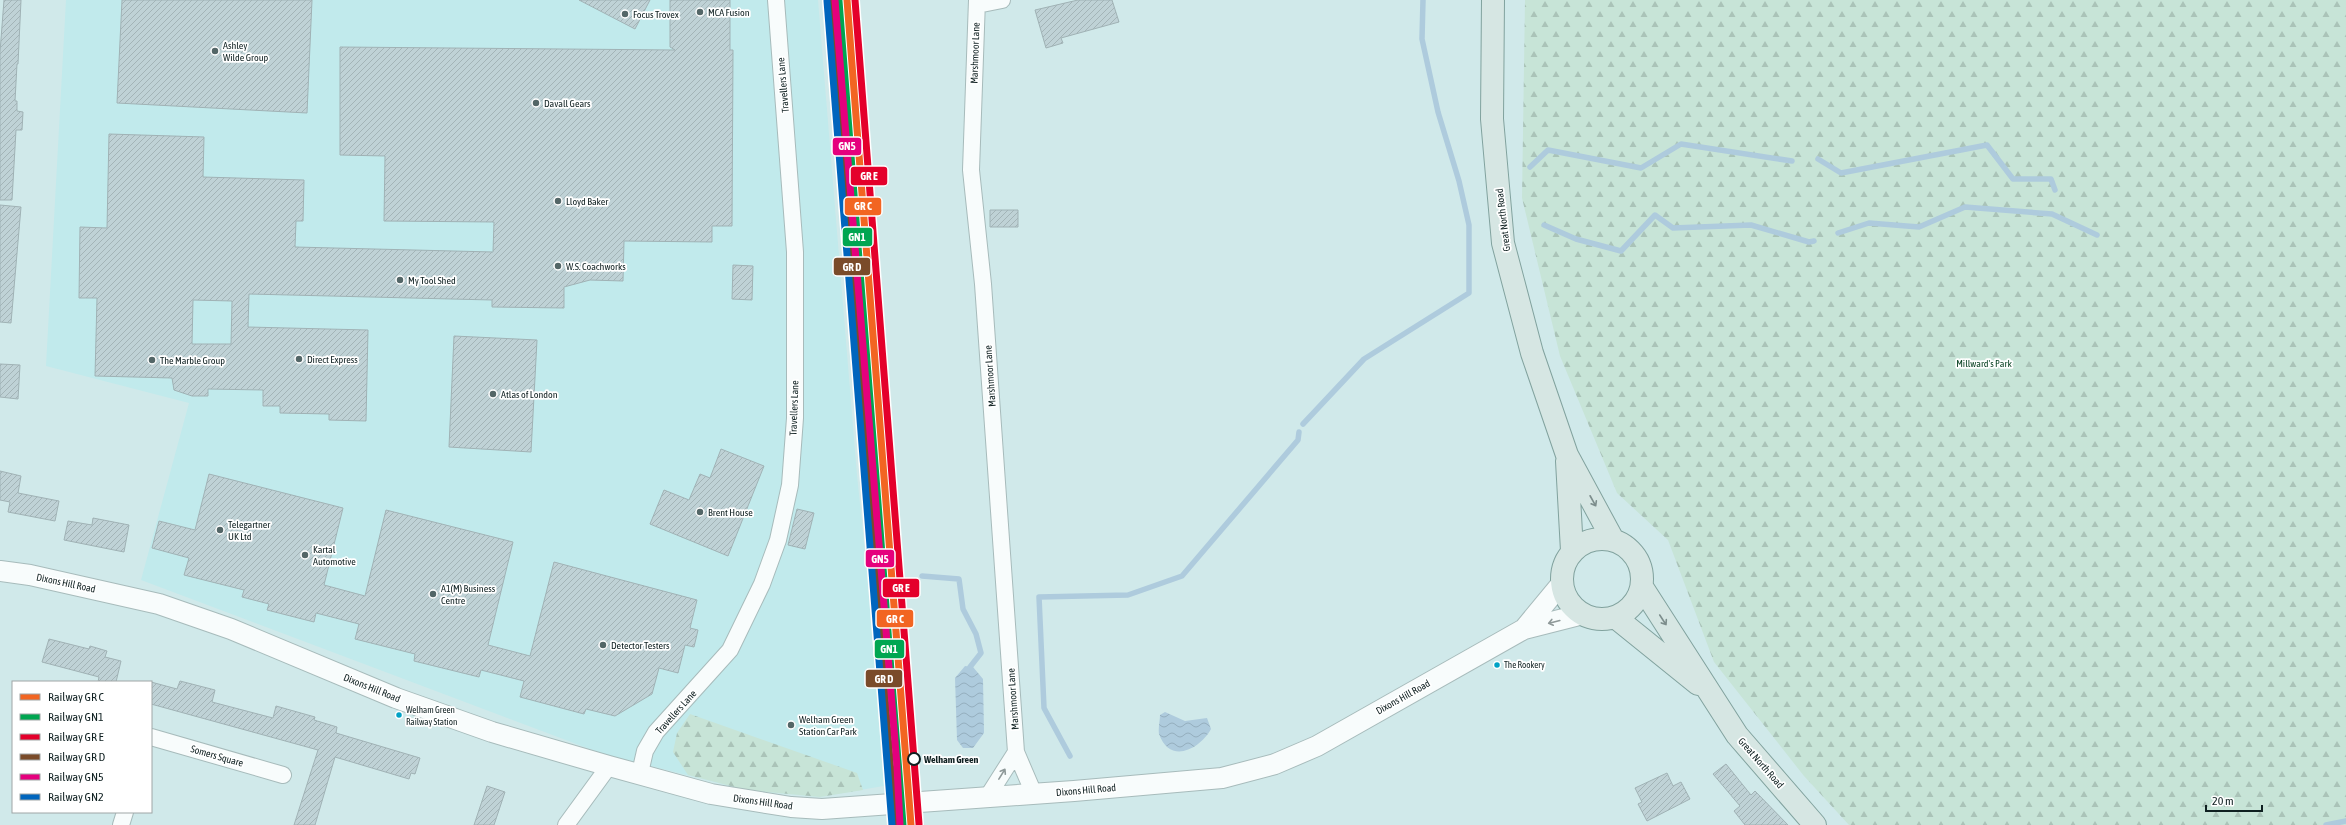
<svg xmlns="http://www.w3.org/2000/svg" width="2346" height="825" font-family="'Asap Condensed',sans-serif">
  <defs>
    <pattern id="forest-firs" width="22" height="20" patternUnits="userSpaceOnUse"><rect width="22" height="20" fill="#c7e4d7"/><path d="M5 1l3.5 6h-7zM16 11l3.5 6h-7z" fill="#aac3b8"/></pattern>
    <pattern id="water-waves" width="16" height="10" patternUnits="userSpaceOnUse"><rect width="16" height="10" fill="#aecbdd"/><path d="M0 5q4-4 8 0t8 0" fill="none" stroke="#94aebd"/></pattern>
    <pattern id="building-hatch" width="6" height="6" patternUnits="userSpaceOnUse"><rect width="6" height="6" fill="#bfd2d6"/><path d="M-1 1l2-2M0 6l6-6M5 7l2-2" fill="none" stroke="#a3b4b7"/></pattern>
  </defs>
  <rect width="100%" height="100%" fill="#d0e9ea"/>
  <path fill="#c1eaec" d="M66,0H818L857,475L889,785L820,797L746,790L603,754L141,580L189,403L46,366Z"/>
  <path fill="url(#forest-firs)" d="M1525,0H2346V825H1849L1804,776L1714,662L1668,540L1617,493L1560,356L1522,198Z
    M690,714L857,773L863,790L820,797L746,790L688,775L673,752L677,733Z"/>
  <path fill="url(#water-waves)" d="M965,666L973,667L983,679L984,733L973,748H963L957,740L955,678Z
    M1165,712L1185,721L1207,718L1211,729C1200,749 1170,765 1159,734C1158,729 1160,720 1160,715Z"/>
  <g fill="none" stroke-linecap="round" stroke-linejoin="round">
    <path stroke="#aecbdd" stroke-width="5.5" d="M1818,159L1841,173L1987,145L2013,179H2051L2055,190
      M1530,167L1548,150L1641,168L1681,144L1792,161
      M1544,225L1576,239L1621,251L1655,215L1673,228L1751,225L1809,242L1814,241
      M1838,233L1869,223L1919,227L1965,207L2052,214L2097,235
      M1303,424L1364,359L1469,293V225L1459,181L1438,112L1422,39L1423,0
      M922,576L959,579L963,609L976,634L981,653L970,667
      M1070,756L1044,708L1039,597L1128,595L1182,576L1298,440L1299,432
      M2326,825L2346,821"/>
  </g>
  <path fill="url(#building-hatch)" stroke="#a0b2b5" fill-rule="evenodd" d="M4,0H21L18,64H17L15,101H17V111L23,112L22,130H16L12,200H0V52Z
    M122,0H312L307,113L117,103Z
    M579,0H650L635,29Z
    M670,0H730V50H733L732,226H712V242L624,241L623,281L590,280L564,287V308L492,307V300L249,294L248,327L368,330L366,421L329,420V414L280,413V406H263V390L208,389V396H192L174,390L172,378L95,376L97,298H79L80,227L107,228L109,134L204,137L203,177L304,180L303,221H296L295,247L493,252L494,222L384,221L385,156L340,155V47L675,50L670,47ZM193,300L232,301L231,344H192Z
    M1078,0H1112L1119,22L1061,38L1063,43L1046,48L1035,10Z
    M0,205L21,207L11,323L0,322Z
    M990,210H1018V227H990Z
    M733,265L753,266L752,300L732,299Z
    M454,336L537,340L531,452L449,447Z
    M0,364L20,365L18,399L0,397Z
    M721,449L764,466L728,556L650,524L664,490L689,500L700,474L710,478Z
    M0,471L21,476L18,493L59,501L55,521L8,512L10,502L0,500Z
    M209,474L343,508L324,585L365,596L386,510L513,542L488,645L530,656L554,562L697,600L690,628L698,630L694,647L685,645L678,673L659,668L652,694L615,716L586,709L584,714L520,697L524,681L481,670L479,677L414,661L415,654L355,639L359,624L316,613L314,622L267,610L269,604L242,597L244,590L184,575L189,558L152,548L159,521L195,530Z
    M797,509L814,513L805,549L788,545Z
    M93,518L129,525L124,552L64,540L68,521L92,525Z
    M49,639L89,649L90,646L107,651L105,657L121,661L116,682H98L99,677L42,662Z
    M180,681L215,690L212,702L273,718L276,706L315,717L314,720L337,727L336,733L420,758L415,774L411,773L409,779L335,757L315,825H294L318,750L151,704V682L177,689Z
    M1726,764L1751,795L1755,791L1788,825H1745L1734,811L1740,806L1713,774Z
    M1667,773L1673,786L1681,782L1690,799L1647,821L1638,804L1642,802L1635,788Z
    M487,786L505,792L494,825H474Z"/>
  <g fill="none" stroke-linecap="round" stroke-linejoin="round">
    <defs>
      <path id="minor" d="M977,0L971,170L983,284L1016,752L1034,794
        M977,5L1002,0
        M151,737L283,775
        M640,773L645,751L656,732L730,650L762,584L778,540L790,485L795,418V252L776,0
        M988,796L1016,752
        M121,825L125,812
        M566,825L609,766"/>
      <path id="tertiary" d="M0,571L30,575L159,604L231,629L396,698L492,732L609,766L711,794L791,807L822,809L1074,791L1222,778L1275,764L1317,746L1524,629L1583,614
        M1524,629L1562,583"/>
      <path id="primary" d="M1493,0L1492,119L1503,243L1532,353L1567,455L1613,540
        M1567,461L1572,551
        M1562 579a40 40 0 1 1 80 0a40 40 0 1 1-80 0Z
        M1642,587L1737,735L1815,825
        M1615,617L1698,684"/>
    </defs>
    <use href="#minor" stroke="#a7bbbb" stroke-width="18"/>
    <use href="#tertiary" stroke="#a7bbbb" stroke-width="22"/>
    <use href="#primary" stroke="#81a29e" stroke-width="24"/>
    <use href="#minor" stroke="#f8fcfc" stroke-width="16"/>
    <use href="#tertiary" stroke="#f8fcfc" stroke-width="20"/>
    <use href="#primary" stroke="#d6e6e3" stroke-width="22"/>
    <defs>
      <path id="rail-1" d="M847,0L911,825"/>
      <path id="rail-2" d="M839,1L903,825"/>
      <path id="rail-3" d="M855,0L919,824"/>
      <path id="rail-4" d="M831,1L895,825"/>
      <path id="rail-5" d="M835,0L897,766L900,825"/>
      <path id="rail-6" d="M827,1L892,825"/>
    </defs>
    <use href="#rail-1" stroke="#fff" stroke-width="10"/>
    <use href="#rail-2" stroke="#fff" stroke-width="10"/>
    <use href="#rail-3" stroke="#fff" stroke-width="10"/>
    <use href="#rail-4" stroke="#fff" stroke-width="10"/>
    <use href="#rail-5" stroke="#fff" stroke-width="10"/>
    <use href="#rail-6" stroke="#fff" stroke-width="10"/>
    <use href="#rail-1" stroke="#f26522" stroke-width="7"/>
    <use href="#rail-2" stroke="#00a651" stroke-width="7"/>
    <use href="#rail-3" stroke="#e4002b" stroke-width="7"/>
    <use href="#rail-4" stroke="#7a4b2a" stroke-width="7"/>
    <use href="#rail-5" stroke="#e5007d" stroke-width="7"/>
    <use href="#rail-6" stroke="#0065bd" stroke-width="7"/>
  </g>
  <defs><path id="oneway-shaft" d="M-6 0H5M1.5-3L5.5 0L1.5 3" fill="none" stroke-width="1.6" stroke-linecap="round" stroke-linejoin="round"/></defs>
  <g stroke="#7c8d8c">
    <use href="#oneway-shaft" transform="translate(1593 501) rotate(61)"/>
    <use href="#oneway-shaft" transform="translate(1663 620) rotate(57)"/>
  </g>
  <g stroke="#8f9999">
    <use href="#oneway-shaft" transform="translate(1554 622) rotate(166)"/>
    <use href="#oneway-shaft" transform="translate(1002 774) rotate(-58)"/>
  </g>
  <g fill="#536667" stroke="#fff" stroke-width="1.5">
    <circle cx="700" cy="12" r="4"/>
    <circle cx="625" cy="14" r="4"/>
    <circle cx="215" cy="51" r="4"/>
    <circle cx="536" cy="103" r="4"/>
    <circle cx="558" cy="201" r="4"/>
    <circle cx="558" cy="266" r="4"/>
    <circle cx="400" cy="280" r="4"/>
    <circle cx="299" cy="359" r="4"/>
    <circle cx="152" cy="360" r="4"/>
    <circle cx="493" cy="394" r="4"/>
    <circle cx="700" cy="512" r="4"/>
    <circle cx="220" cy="530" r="4"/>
    <circle cx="305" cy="555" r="4"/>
    <circle cx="433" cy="594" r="4"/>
    <circle cx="603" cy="645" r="4"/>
    <circle cx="791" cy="725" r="4"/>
  </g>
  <g fill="#01a2c5" stroke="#fff" stroke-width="1.5">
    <circle cx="1497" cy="665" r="3.5"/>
    <circle cx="399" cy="715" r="3.5"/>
  </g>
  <circle fill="#fff" stroke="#0f2021" stroke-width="2" cx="914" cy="759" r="6"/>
  <g text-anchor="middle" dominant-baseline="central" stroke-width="3.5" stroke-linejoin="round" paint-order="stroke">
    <g font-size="9" fill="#0f2021" stroke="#fff" text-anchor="start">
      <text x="1504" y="665">The Rookery</text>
      <text x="406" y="710">Welham Green<tspan x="406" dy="12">Railway Station</tspan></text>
    </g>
    <g font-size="10" fill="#0f2021" stroke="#fff" text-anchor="start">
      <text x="708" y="12">MCA Fusion</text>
      <text x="633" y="14">Focus Trovex</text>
      <text x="223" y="45">Ashley<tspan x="223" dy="12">Wilde Group</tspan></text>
      <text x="544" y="103">Davall Gears</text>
      <text x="566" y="201">Lloyd Baker</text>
      <text x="566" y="266">W.S. Coachworks</text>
      <text x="408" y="280">My Tool Shed</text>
      <text x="307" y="359">Direct Express</text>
      <text x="160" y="360">The Marble Group</text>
      <text x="501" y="394">Atlas of London</text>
      <text x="708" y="512">Brent House</text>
      <text x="228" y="524">Telegartner<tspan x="228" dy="12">UK Ltd</tspan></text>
      <text x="313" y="549">Kartal<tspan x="313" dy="12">Automotive</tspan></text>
      <text x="441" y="588">A1(M) Business<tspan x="441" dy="12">Centre</tspan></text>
      <text x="611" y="645">Detector Testers</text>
      <text x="799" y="719">Welham Green<tspan x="799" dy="12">Station Car Park</tspan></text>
    </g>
    <g font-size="10" fill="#0f2021" stroke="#fff">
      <text transform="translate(975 53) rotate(-88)">Marshmoor Lane</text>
      <text transform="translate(783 85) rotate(-95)">Travellers Lane</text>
      <text transform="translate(1503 220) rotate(-97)">Great North Road</text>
      <text transform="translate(990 376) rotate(-94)">Marshmoor Lane</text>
      <text transform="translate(794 408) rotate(-88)">Travellers Lane</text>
      <text transform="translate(66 583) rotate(12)">Dixons Hill Road</text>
      <text transform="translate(372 688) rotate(22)">Dixons Hill Road</text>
      <text transform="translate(1403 697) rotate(-29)">Dixons Hill Road</text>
      <text transform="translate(1013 699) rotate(-94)">Marshmoor Lane</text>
      <text transform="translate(676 712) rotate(-48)">Travellers Lane</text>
      <text transform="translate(217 756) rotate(16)">Somers Square</text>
      <text transform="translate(1761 763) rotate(49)">Great North Road</text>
      <text transform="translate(1086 790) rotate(-5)">Dixons Hill Road</text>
      <text transform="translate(763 802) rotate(8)">Dixons Hill Road</text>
    </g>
    <g font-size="10" fill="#023d1d" stroke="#fff">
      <text x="1984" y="363">Millward's Park</text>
    </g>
    <g font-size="10" font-weight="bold" fill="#0f2021" stroke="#fff" text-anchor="start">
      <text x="924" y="759">Welham Green</text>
    </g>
  </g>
  <g stroke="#fff" stroke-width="1.5">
    <rect x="832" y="137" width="30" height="19" rx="4" fill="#e5007d"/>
    <rect x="850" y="166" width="38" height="20" rx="4" fill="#e4002b"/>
    <rect x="844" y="197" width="38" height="19" rx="4" fill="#f26522"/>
    <rect x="842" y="227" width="31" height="20" rx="4" fill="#00a651"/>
    <rect x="833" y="257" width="38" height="19" rx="4" fill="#7a4b2a"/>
    <rect x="865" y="549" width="30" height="19" rx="4" fill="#e5007d"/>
    <rect x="882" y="578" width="38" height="20" rx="4" fill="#e4002b"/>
    <rect x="876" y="609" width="38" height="19" rx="4" fill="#f26522"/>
    <rect x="874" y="639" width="31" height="20" rx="4" fill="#00a651"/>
    <rect x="865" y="669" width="38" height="19" rx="4" fill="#7a4b2a"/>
  </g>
  <g font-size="11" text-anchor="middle" font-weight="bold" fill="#fff">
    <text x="847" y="150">GN5</text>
    <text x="869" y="180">GR E</text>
    <text x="863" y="210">GR C</text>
    <text x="857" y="241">GN1</text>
    <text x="852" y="271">GR D</text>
    <text x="880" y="563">GN5</text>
    <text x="901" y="592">GR E</text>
    <text x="895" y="623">GR C</text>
    <text x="889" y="653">GN1</text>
    <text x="884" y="683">GR D</text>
  </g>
  <rect x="12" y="681" width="140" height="132" fill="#ffffff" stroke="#9fa6a6"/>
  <rect x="20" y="694" width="20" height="6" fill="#f26522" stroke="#9fa6a6"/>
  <text x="48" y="701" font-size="12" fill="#0f2021">Railway GR C</text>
  <rect x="20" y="714" width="20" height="6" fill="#00a651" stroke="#9fa6a6"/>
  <text x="48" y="721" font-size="12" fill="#0f2021">Railway GN1</text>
  <rect x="20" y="734" width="20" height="6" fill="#e4002b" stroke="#9fa6a6"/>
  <text x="48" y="741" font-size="12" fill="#0f2021">Railway GR E</text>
  <rect x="20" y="754" width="20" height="6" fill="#7a4b2a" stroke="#9fa6a6"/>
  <text x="48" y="761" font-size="12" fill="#0f2021">Railway GR D</text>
  <rect x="20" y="774" width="20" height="6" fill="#e5007d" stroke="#9fa6a6"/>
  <text x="48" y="781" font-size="12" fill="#0f2021">Railway GN5</text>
  <rect x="20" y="794" width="20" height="6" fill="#0065bd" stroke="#9fa6a6"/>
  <text x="48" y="801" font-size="12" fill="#0f2021">Railway GN2</text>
  <path d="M2206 805v6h56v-6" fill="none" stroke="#0f2021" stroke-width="2"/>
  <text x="2212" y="805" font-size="12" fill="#0f2021" stroke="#ffffff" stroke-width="3" paint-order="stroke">20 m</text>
</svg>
